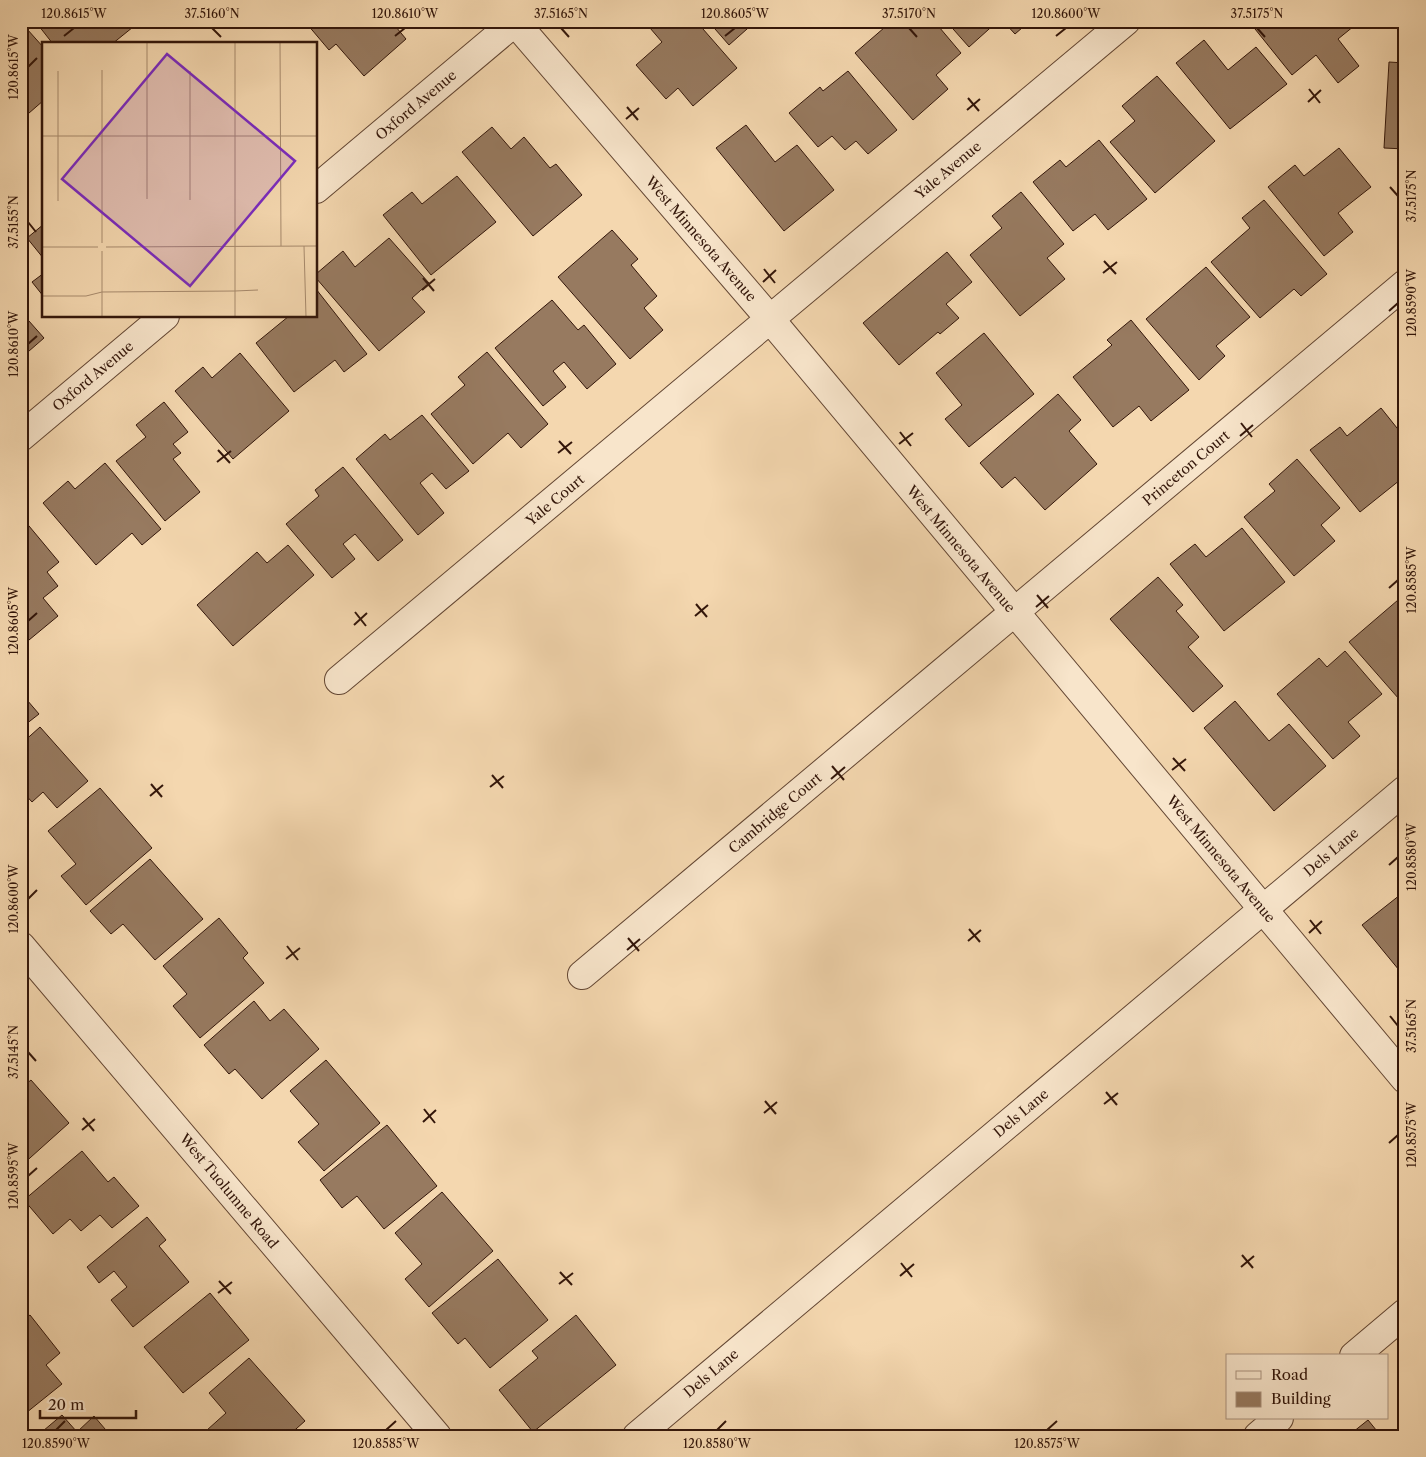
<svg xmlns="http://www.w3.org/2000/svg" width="1426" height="1457" font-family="'Libre Caslon Text',serif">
  <rect width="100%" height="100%" fill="#f4d7af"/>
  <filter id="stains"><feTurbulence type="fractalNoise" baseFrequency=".004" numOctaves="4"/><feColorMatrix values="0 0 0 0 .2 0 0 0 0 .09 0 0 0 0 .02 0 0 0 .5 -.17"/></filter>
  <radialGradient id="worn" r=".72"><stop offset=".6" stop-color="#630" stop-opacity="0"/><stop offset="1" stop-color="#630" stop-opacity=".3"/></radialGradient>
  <path fill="#977a60" stroke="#33160a" d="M35,21H137L138,23L112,44H53Z
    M310,21H391L406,39L364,76L336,44L329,50L307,24Z
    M644,21H696L737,68L693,106L678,88L666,99L636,65L662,42Z
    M708,21H756L729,45Z
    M892,21H934L961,53L936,75L948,89L913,120L855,53Z
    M946,21H998L969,47Z
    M1003,21H1030L1015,34Z
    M1255,21H1351L1354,26L1338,39L1359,66L1338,83L1316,55L1292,75L1251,24Z
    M27,29L44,48V100L21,120V35Z
    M1204,40L1228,70L1256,47L1287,84L1230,129L1176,63Z
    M1389,62L1405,63V149L1384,148Z
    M848,71L897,130L868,154L856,141L845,150L832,136L818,147L789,113L820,87L823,91Z
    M1157,76L1215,141L1155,193L1110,142L1135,121L1122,106Z
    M746,125L775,162L797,145L834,190L784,231L716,148Z
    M492,127L511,149L524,137L550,168L556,164L582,195L533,236L462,152Z
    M1099,140L1147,199L1108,230L1095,214L1073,231L1033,182L1060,160L1066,167Z
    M1339,148L1371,187L1338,213L1353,232L1324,256L1268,187L1295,165L1304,176Z
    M457,176L496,222L431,275L383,215L412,192L422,204Z
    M1021,192L1064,244L1047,258L1065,279L1020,316L970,255L1002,228L992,216Z
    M1264,200L1327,274L1301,296L1294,289L1260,318L1211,262L1250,228L1242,218Z
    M44,224V259L27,238Z
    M612,230L638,259L631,265L657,296L644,308L663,330L630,359L558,277Z
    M389,238L429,283L412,298L425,312L379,351L316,278V274L343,251L355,267Z
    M947,252L972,282L946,304L959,318L940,334L938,332L899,365L863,323Z
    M1206,267L1250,317L1216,346L1225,356L1199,380L1146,319Z
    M44,273V297L32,282Z
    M316,289L367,354L344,372L335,360L294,392L256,343L289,316H316Z
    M552,300L578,330L584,325L616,364L587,389L564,362L553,371L566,387L543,406L495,348Z
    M21,312L44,338L21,358Z
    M1131,320L1189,390L1151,421L1139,406L1113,427L1073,377L1112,345L1107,340Z
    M984,333L1034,394L969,447L945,419L962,405L936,373Z
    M487,352L548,424L521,448L508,433L473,464L431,414L465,385L458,377Z
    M240,353L289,411L233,459L175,391L203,367L212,378Z
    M1058,394L1081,420L1069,431L1097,464L1045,510L1015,477L1002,488L980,463Z
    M164,402L188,432L173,444L181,453L173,459L200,492L165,521L116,461L146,437L136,425Z
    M1381,408L1405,438V486L1400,480L1360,512L1310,450L1340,427L1347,436Z
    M422,415L469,471L446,489L432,473L420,483L444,513L418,535L356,459L385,434L390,440Z
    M1297,459L1340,508L1321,525L1335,541L1294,576L1244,517L1275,491L1269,484Z
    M105,463L161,529L142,545L132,533L96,565L43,503L68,481L75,489Z
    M343,467L403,540L378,561L355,534L343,544L355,559L332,578L286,524L319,496L315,490Z
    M24,520L59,562L47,572L58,586L43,598L58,616L29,640L21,630V522Z
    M1242,528L1285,582L1224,631L1170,564L1195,544L1206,557Z
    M288,545L314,575L233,646L197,605L257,552L267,563Z
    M1158,577L1183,605L1176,611L1199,637L1188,647L1223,686L1193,712L1110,619Z
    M1405,594V694L1399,699L1349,642Z
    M1345,651L1382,694L1348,722L1360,736L1333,759L1277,694L1319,658L1327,667Z
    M21,693L39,714L21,728Z
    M1235,701L1269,741L1289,724L1326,766L1274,811L1204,728Z
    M40,727L88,781L57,808L43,792L32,802L23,792L21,793V744Z
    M100,788L152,848L86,905L61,876L76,864L48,831Z
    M150,859L203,919L155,960L123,924L111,934L90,911Z
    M1405,891V966L1399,970L1362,925Z
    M219,918L248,953L243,958L264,983L200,1038L173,1006L187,994L163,966Z
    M254,1001L270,1021L284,1009L319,1049L262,1099L235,1069L229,1074L204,1045Z
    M326,1060L380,1123L324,1171L298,1142L319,1124L290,1091Z
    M31,1080L69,1123L21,1166V1088Z
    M387,1125L437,1186L384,1229L357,1196L342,1208L320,1180Z
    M82,1151L108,1182L114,1177L139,1206L112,1228L100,1215L81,1231L70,1219L53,1234L24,1200Z
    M442,1192L493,1251L429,1307L405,1279L422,1264L395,1233Z
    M147,1217L166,1240L159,1246L189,1282L133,1327L111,1300L127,1287L114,1271L99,1283L87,1267Z
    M498,1259L548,1320L490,1368L465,1338L458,1344L432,1313Z
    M210,1293L249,1340L183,1393L144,1347Z
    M30,1315L60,1353L46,1365L62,1384L21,1417V1322Z
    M576,1315L616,1365L533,1432L499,1390L538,1358L532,1351Z
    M249,1358L305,1421L288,1436H211L207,1430L226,1413L209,1393Z
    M62,1415L77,1432L94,1416L111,1436H37Z
    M1368,1420L1381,1436H1348Z"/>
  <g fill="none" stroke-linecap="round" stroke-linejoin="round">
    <defs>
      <path id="minor" d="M514,21L770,319L1405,1079
        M316,189L516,21
        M21,437L165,316
        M339,680L1126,21
        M582,975L1405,284
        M1354,1356L1405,1313
        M1258,1436L1279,1418"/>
      <path id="tertiary" d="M21,946L437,1436
        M637,1436L1405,790"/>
    </defs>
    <use href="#minor" stroke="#634633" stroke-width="30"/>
    <use href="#tertiary" stroke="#634633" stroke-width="30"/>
    <use href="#minor" stroke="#f8e5cb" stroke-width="28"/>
    <use href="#tertiary" stroke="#f8e5cb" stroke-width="28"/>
  </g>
  <path fill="none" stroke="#33160a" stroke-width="2" d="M212,28L221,37M561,28L569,37M909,28L917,37M1257,28L1265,37M64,36L74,28M395,36L405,28M725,36L735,28M1056,36L1066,28M28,67L37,58M1309,89L1320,103M968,98L979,111M1308,102L1321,90M627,107L638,120M967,110L980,99M626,119L639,108M1390,187L1398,196M28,222L36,232M1104,261L1116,274M764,269L775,283M1103,273L1117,262M423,278L434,291M763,282L776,270M422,290L435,279M1389,311L1398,303M28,344L37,336M1241,423L1252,437M900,432L911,446M1240,436L1253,425M559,441L571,454M899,444L913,433M218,450L230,463M558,453L572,442M217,462L231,451M1389,588L1398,580M1037,595L1048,608M696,604L707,617M1036,607L1049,596M355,612L366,626M695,616L708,605M28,621L37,613M354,625L367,613M1173,758L1185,771M832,766L844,780M1172,770L1186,759M492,775L503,788M831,779L845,767M151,784L162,797M490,787L504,776M150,796L163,785M1389,865L1398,857M28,899L37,890M1310,920L1321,934M969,929L980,942M1309,933L1322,921M628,938L639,951M968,941L981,930M287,946L298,960M627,950L640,939M286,959L300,948M1390,1016L1398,1026M28,1052L36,1061M1106,1092L1117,1105M765,1101L776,1114M1104,1104L1118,1093M424,1109L435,1123M764,1113L777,1102M83,1118L94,1131M423,1122L436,1110M82,1130L95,1119M1389,1143L1398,1135M28,1176L37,1168M1242,1255L1253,1268M901,1263L912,1277M1241,1267L1254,1256M560,1272L572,1285M900,1276L914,1264M219,1281L231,1294M559,1284L573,1273M218,1293L232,1282M56,1430L65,1421M386,1430L396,1421M717,1430L726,1421M1047,1430L1057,1421"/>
  <g text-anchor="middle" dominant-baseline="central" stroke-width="5" stroke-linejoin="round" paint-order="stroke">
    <g font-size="14" fill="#33160a" stroke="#f8e5cb">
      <text transform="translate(416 105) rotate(-40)">Oxford Avenue</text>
      <text transform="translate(948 170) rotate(-40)">Yale Avenue</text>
      <text transform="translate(701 239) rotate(49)">West Minnesota Avenue</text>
      <text transform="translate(93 376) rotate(-40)">Oxford Avenue</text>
      <text transform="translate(1186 468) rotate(-40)">Princeton Court</text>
      <text transform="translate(555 500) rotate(-40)">Yale Court</text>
      <text transform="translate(961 549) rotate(50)">West Minnesota Avenue</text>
      <text transform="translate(775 813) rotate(-40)">Cambridge Court</text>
      <text transform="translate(1331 852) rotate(-40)">Dels Lane</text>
      <text transform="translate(1221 859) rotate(50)">West Minnesota Avenue</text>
      <text transform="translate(1021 1113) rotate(-40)">Dels Lane</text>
      <text transform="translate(229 1191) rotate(50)">West Tuolumne Road</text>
      <text transform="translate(711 1373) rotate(-40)">Dels Lane</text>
    </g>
  </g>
  <g transform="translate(42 42)">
    <rect width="275" height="275" fill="#f4d7af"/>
    <path fill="none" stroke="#a78a6d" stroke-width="1" d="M193,0V275M238,0L239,204M60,28V201M148,29V158M0,94H275M105,157V0M16,159V29M262,204L264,275M0,205H56M64,205L275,204M60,209V275M193,249L216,248M0,254H44L60,250L193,249"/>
    <path fill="#7b2cbf" fill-opacity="0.15" stroke="#7b2cbf" stroke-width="2.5" d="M125,12L253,119L148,244L20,137Z"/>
    <rect width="275" height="275" fill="none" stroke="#33160a" stroke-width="2.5"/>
  </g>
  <rect width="1426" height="1457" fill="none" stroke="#f4d7af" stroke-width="55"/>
  <rect x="1226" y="1354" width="162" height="65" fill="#f8e5cb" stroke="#a9927e"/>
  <rect x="1236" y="1371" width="25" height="8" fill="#f8e5cb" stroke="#a9927e"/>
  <text x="1271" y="1380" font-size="15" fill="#33160a">Road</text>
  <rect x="1236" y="1392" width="25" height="15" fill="#977a60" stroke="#a9927e"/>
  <text x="1271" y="1404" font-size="15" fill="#33160a">Building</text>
  <path d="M40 1410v8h96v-8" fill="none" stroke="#33160a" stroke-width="2.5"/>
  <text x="48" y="1410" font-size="15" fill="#33160a" stroke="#f8e5cb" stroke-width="4" paint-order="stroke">20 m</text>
  <rect x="28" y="28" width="1370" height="1402" fill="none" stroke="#33160a" stroke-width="2"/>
  <g font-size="12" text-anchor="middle" fill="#33160a">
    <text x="74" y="18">120.8615°W</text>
    <text x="212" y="18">37.5160°N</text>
    <text x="405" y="18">120.8610°W</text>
    <text x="561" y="18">37.5165°N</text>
    <text x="735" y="18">120.8605°W</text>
    <text x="909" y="18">37.5170°N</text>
    <text x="1066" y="18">120.8600°W</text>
    <text x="1257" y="18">37.5175°N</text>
    <text transform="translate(14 67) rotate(-90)" y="4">120.8615°W</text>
    <text transform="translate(1412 196) rotate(-90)" y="4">37.5175°N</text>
    <text transform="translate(14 222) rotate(-90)" y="4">37.5155°N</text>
    <text transform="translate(1412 303) rotate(-90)" y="4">120.8590°W</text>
    <text transform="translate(14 344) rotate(-90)" y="4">120.8610°W</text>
    <text transform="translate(1412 580) rotate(-90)" y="4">120.8585°W</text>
    <text transform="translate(14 621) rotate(-90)" y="4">120.8605°W</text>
    <text transform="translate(1412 857) rotate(-90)" y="4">120.8580°W</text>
    <text transform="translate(14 899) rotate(-90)" y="4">120.8600°W</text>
    <text transform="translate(1412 1026) rotate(-90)" y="4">37.5165°N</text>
    <text transform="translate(14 1052) rotate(-90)" y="4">37.5145°N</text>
    <text transform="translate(1412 1135) rotate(-90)" y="4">120.8575°W</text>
    <text transform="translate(14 1176) rotate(-90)" y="4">120.8595°W</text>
    <text x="56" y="1448">120.8590°W</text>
    <text x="386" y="1448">120.8585°W</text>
    <text x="717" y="1448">120.8580°W</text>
    <text x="1047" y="1448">120.8575°W</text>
  </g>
  <rect width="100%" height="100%" filter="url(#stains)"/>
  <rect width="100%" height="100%" fill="url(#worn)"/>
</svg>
